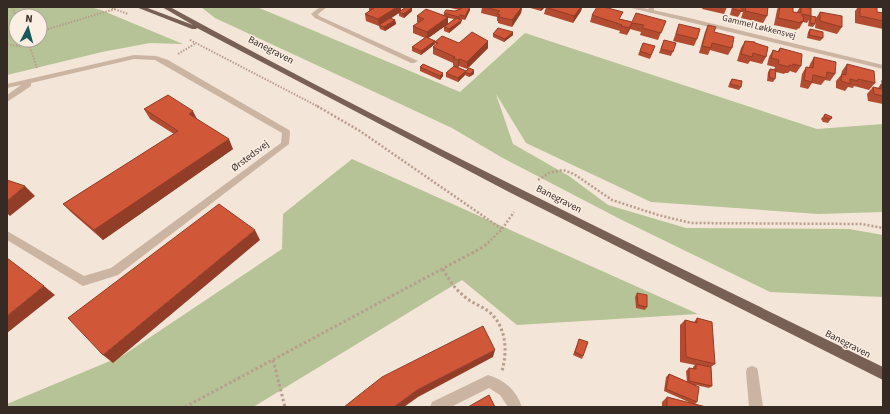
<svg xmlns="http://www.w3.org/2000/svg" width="890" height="414" font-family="'Source Sans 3',sans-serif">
  <rect width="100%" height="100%" fill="#f3e5d7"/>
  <path fill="#b6c396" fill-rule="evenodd" d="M7,7H90L101,10L183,44L150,43L102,52L7,75ZM16,16H40V40H16Z
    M201,7H257L460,92L525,33L817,129L883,124V212L818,214L651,202L526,143L496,94L513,144L569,176L608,205L686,228L849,229L883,235V297L770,292L620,219L501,157L452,128L215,18Z
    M352,159L698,314L517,325L462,280L253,407H7V404L122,356L282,249L283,214Z"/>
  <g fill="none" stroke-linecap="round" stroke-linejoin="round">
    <path stroke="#b89d8c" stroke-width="2" stroke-dasharray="1.5 1.5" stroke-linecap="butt" d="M12,7L16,16
      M109,7L128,14
      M40,27L45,30V33L40,39
      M45,30L115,9
      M7,37L16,31
      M190,40L319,107
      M7,44C18,48 28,45 38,40
      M29,44L37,68
      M178,54L196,43"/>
    <path stroke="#b89d8c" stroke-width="2.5" stroke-dasharray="2 2" stroke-linecap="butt" d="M317,106L360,131L502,229
      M538,180L549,173L563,170L574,174L612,200L658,215L691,223L862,224L883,228
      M488,243L502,229L514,212"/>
    <path stroke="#b89d8c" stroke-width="3" stroke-dasharray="2.5 2.5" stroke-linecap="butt" d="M443,269C448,279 455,289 464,296C471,303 480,305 488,311C506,325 508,350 502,371
      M273,360L285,407
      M185,407L483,247L489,242"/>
    <path fill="#ccb4a2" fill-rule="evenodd" d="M648,7H654V13H650Z
      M134,55L156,56L168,60L289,130L290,132L289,144L118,275L83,286L7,240V231L84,276L111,268L281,143L282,133L155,60L134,59L31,83V86L7,102V95L21,85L7,88V84Z"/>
    <path fill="#ccb4a2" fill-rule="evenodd" d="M320,7H327L318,14L319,16L418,61L414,63H411L315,18L311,14Z
      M627,7H639L685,17L883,65V69Z
      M752,366L757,368L758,372L763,407H749L746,372L747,368Z
      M488,375C505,380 516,390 522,407H508L500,395L489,388L451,407H430L432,402Z"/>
    <path fill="#796055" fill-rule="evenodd" d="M136,7H145L193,25L162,7H170C404,135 644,250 883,367V380L509,192L197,28L196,29H192Z"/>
  </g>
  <path fill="#b34b30" d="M369,7H401V10L412,11L404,18L399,16V13L391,18L395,20L396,24L385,31L380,29L379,26L366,21L365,14L369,11Z
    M445,7H470V10L465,20L460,19L461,23L449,33L444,31V27L454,19L448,18V24L428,38L435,44L421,55L412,51V47L425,38L413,33V26L418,23L417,22V16L444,15V13L460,10Z
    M482,7H522L521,13L512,27L498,23V21H497V17L481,13Z
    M527,7H545L541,11Z
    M546,7H582L581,11L573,23L544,14Z
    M703,7H727L724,14L702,9Z
    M732,7H768L767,16L763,23L741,18L743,12H741L738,17L730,15Z
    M778,7H793V12H797L800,7H809L811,16L807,23L803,22L799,29L798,28L797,30L774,25L777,10Z
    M858,7H873L877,12L883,13V29L855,23V11Z
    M820,12L842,27L837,34L815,28L816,18Z
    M592,15L621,19L632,22L663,27L658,40L640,35L641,32L630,29L627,35L619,33L620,31L590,22Z
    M811,16L815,24L813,27L808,26L809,19Z
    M679,24L697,39L694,46L673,41Z
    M708,25L714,32L732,48L728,55L710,50L708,55L699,53L705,32Z
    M810,29L823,38L820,41L807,38L808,32Z
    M493,34L513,35L504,42L493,37Z
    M664,40L676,43L671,56L659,53Z
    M745,41L755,43L766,57L762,64L750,61L748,64L737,61L741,48Z
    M435,42L459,43L488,48L467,69L459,66L458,67L474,74L469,77L465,75L458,82L446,77V73L454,66L453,65V63L433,54V47L436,45Z
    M643,43L655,46L650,59L638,55Z
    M780,48L801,66L796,73L790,71L788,73H785L784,74L776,72L775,79L773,82L767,81L768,72L770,69L774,70L775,67L767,65L769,57L773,50L777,52Z
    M814,57L835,74L830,81L825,80L821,85L812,83L808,89L800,87L802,74L806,67H809L810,64Z
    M847,64L875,83L869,90L854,86L853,88L848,87L845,91L836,88V81L841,75L842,71Z
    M420,67L443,76L440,80L420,71Z
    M732,79L741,87L739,90L728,87L730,82Z
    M883,79V104L868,101L867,94L873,87L878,88L881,84L882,85L881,81Z
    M144,109L197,119L233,149L103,240L72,213L63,204L174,134L150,119Z
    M825,114L832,117L828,123L823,122L821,119Z
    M637,293L647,307L645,310L636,308L635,297Z
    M697,318L715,364L711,367L712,386L709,388L696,385L697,402L695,404L706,407H662V402L667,397L693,404L664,391L666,377L669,374L687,382L686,371L689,368L693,369V367L695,365L680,362V325L685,320L694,322Z
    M579,339L583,356L582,359L573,355Z"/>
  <path fill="#923d27" d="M397,7H401V11L399,12V13L379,26L378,19Z
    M470,7V10L465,20V16Z
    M522,7L521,13L512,27V20Z
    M542,7H545L541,11V8Z
    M581,7H582L581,11L573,23L574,16Z
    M412,8V11L404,18L403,14Z
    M448,17V24L427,39V32Z
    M395,20L396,24L385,31L384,27Z
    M462,20L461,23L449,33V29Z
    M632,23L630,29L627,35L629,28Z
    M513,32V35L504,42L505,39Z
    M435,41V44L421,55V51Z
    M488,41V48L467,69V62Z
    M460,59L459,66L458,67V60Z
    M474,70V74L469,77L470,74Z
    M466,71L465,72V75L458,82V78Z
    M443,73V76L440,80V76Z
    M193,111L198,121L189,114Z
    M229,139L233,149L103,240L94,230Z
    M25,186L35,196L10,216L7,213V201Z
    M255,230L260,240L113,363L103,355Z
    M44,286L55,295L7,333V316Z
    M495,350L493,357L418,397L404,407H394L417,390Z"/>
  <path fill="#d05738" stroke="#923d27" d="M371,7H397L378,19L365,14L374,8Z
    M406,7L412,8L403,14L399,12Z
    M462,7H470L465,16L460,15L459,17L444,13L446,10L455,11L461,9Z
    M484,7H522L512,20L499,17L500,15L497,14L500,11Z
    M545,7H581L574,16Z
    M597,7H604L623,12L619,19L632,22L636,13L666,21L661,33L642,28L644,25L632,23L629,28L621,26L622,25L592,15Z
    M733,7H742V11L733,9Z
    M746,7H768L767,16L745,11Z
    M780,7H793V12L801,13V7L811,8V16L802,14V16L804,17L803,22L801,21V23L778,18Z
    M860,7H873L877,8V12L883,13V21L860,16Z
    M426,9L448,17L427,32L413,26L424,19L417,16Z
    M820,12L842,16V27L820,21Z
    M811,16L816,17L815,24L810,23Z
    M390,18L395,20L384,27L379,25Z
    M456,18L462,20L449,29L444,27Z
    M679,24L700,29L697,39L676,34Z
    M708,25L716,27L714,32L734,37L732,48L712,43L711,48L702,46Z
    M498,28L513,32L505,39L493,34Z
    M810,29L823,32V38L809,35Z
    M472,32L488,41L467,62L460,59L458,60L453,58L455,57L433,47L438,43L435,42L442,36L459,43Z
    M426,37L435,41L421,51L412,47Z
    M664,40L676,43L673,52L661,49Z
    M745,41L755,42V43L768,47L766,57L753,53L752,57L741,54Z
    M643,43L655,46L651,55L640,51Z
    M780,48L802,54L801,66L793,64V66L789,65V67L778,64L779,60L771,58L773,50L779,52Z
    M814,57L836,62L835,74L827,72L826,78L813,75L812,82L804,80L806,67L813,68Z
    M423,64L443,73L440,76L420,67Z
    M847,64L874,71L875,83L858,79V81L850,79V84L841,81L842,74L846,75Z
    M454,66L466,71L458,78L446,73Z
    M469,68L474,70L470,74L465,72Z
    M770,69L776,70L775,79L769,77Z
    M732,79L742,81L741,87L730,84Z
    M881,84L883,85V96L874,94L873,87L881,89Z
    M168,95L193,111L189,114L229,139L94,230L63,204L178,131L144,109Z
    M825,114L832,117L831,119L826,118L824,116Z
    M7,180L25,186L7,201Z
    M219,204L255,230L103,355L68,318Z
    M7,258L44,286L7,316Z
    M637,293L647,295V307L638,305Z
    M697,318L712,322L715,364L686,357L685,320L697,323Z
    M483,326L495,350L417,390L394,407H344L382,377Z
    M579,339L588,342L583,356L575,352Z
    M696,364L711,367L712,386L689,381V368L696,369Z
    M669,374L699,387L697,402L666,389Z
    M489,395L495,407H468Z
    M667,397L706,407H667Z"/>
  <g text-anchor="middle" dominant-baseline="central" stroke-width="3" stroke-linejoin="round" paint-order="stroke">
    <g font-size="9" fill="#362a25" stroke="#fbefe3">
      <text transform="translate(759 27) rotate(14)">Gammel Løkkensvej</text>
    </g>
    <g font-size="10" fill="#362a25" stroke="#fbefe3">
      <text transform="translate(271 50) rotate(27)">Banegraven</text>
      <text transform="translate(250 156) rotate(-37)">Ørstedsvej</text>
      <text transform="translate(559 199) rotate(27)">Banegraven</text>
      <text transform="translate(848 344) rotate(27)">Banegraven</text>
    </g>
  </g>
  <rect width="890" height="414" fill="none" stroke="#362a25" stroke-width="16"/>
  <g transform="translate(28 28) rotate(6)"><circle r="19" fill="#fbefe3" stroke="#aca097"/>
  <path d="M0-3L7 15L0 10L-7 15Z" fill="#18595a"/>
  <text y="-6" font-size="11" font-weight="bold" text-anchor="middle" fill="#362a25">N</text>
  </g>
</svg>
